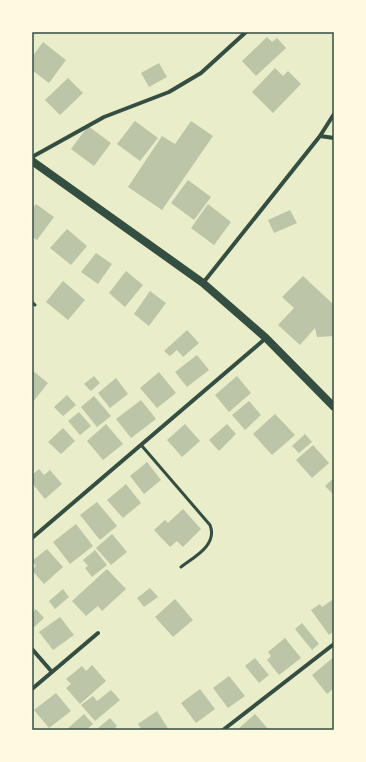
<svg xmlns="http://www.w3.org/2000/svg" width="366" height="762" font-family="Barlow,sans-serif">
  <rect width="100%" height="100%" fill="#e9edc9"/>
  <path fill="#bcc5a7" d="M267,37L272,42L277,38L286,48L256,76L242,61Z
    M43,42L66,60L49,83L32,70V57Z
    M159,63L167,77L149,87L141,73Z
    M275,68L283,76L288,71L301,84L273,113L252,92Z
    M68,78L83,93L60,115L45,100Z
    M135,121L158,138L140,161L117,144Z
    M191,121L213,136L162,210L128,187L162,136L175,144Z
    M88,126L111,143L94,166L71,149Z
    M188,180L211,197L194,220L171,203Z
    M36,204L54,217L37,240L32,237V209Z
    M208,204L231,222L214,245L191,228Z
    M290,210L297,223L274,233L268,220Z
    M67,229L87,246L71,265L50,248Z
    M96,253L112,264L98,284L81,272Z
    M126,271L143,285L125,307L109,293Z
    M303,276L334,305V336L317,337L315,328L300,345L278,325L294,308L282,297Z
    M63,281L85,300L68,320L46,302Z
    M150,291L166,303L149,326L134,314Z
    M187,330L199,343L183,357L177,350L170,356L164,351Z
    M197,355L209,370L187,387L175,372Z
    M32,370L48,383L32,403Z
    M159,372L176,393L157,408L140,388Z
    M94,376L100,383L91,391L84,384Z
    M237,376L251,393L229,412L215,395Z
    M116,378L128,394L110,408L98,393Z
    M67,395L76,405L63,416L54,407Z
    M94,396L111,416L97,427L81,407Z
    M141,400L156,419L131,438L116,419Z
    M249,401L261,415L245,430L232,415Z
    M79,412L91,426L80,435L68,421Z
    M275,414L295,435L272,455L253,434Z
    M106,424L123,444L103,460L87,441Z
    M185,424L200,441L182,457L167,440Z
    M227,424L236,434L219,451L209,440Z
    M63,428L75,441L61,454L48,442Z
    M305,434L312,442L299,453L292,446Z
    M313,445L329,463L312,478L296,460Z
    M147,462L161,480L144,494L130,476Z
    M39,469L44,475L50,470L62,484L45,499L32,483V475Z
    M334,478V495L325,486Z
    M126,484L141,503L123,518L107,500Z
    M97,502L117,526L100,540L80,515Z
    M183,509L201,529L183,547L177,541L170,547L154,530L165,520L168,523Z
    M76,524L93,546L70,564L53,542Z
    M112,534L127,552L111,565L96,548Z
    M47,549L63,567L44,584L32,570L36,566L32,561Z
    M95,550L107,565L92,577L85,568L88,566L83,560Z
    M107,569L126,589L102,611L98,606L86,616L72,601Z
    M150,588L158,597L144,607L137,598Z
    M63,589L69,597L55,609L49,601Z
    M175,599L193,620L173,637L155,617Z
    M332,600L334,602V631L329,635L311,610L320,604L322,607Z
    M36,609L44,618L32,629V613Z
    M60,617L74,635L53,650L39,632Z
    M302,623L319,644L312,650L295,629Z
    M285,638L301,658L279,675L267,660L271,656L268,652Z
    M334,657V688L327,694L312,675Z
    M255,658L269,675L259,683L245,666Z
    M92,665L106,681L80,704L66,688L71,684L66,679L82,666L86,671Z
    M229,676L245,696L228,708L213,688Z
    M200,689L215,709L196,723L181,703Z
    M111,690L120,700L95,721L81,705L93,696L97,701Z
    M56,693L71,711L49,728L34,710Z
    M157,711L169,730H142L138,724Z
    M84,714L93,724L86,730H66Z
    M255,714L269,730H237Z
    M110,718L117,726L113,730H98L97,729Z"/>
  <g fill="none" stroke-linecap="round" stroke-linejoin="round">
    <path stroke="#344e41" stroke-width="3" d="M32,302L35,305
      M142,446L210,525C218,545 194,557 181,567"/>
    <path stroke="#344e41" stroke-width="4" d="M320,136L334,138
      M32,157L104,117L169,92L201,73L246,32
      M203,283L320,136L334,114
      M32,538L266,338
      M32,649L52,672
      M32,689L98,633
      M223,730L334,644"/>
    <path stroke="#344e41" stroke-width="8" d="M32,161L203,283L266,338L334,407"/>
  </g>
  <rect width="366" height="762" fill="none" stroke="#fefae0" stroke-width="66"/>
  <rect x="33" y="33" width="300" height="696" fill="none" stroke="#344e41" stroke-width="1.5"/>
</svg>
